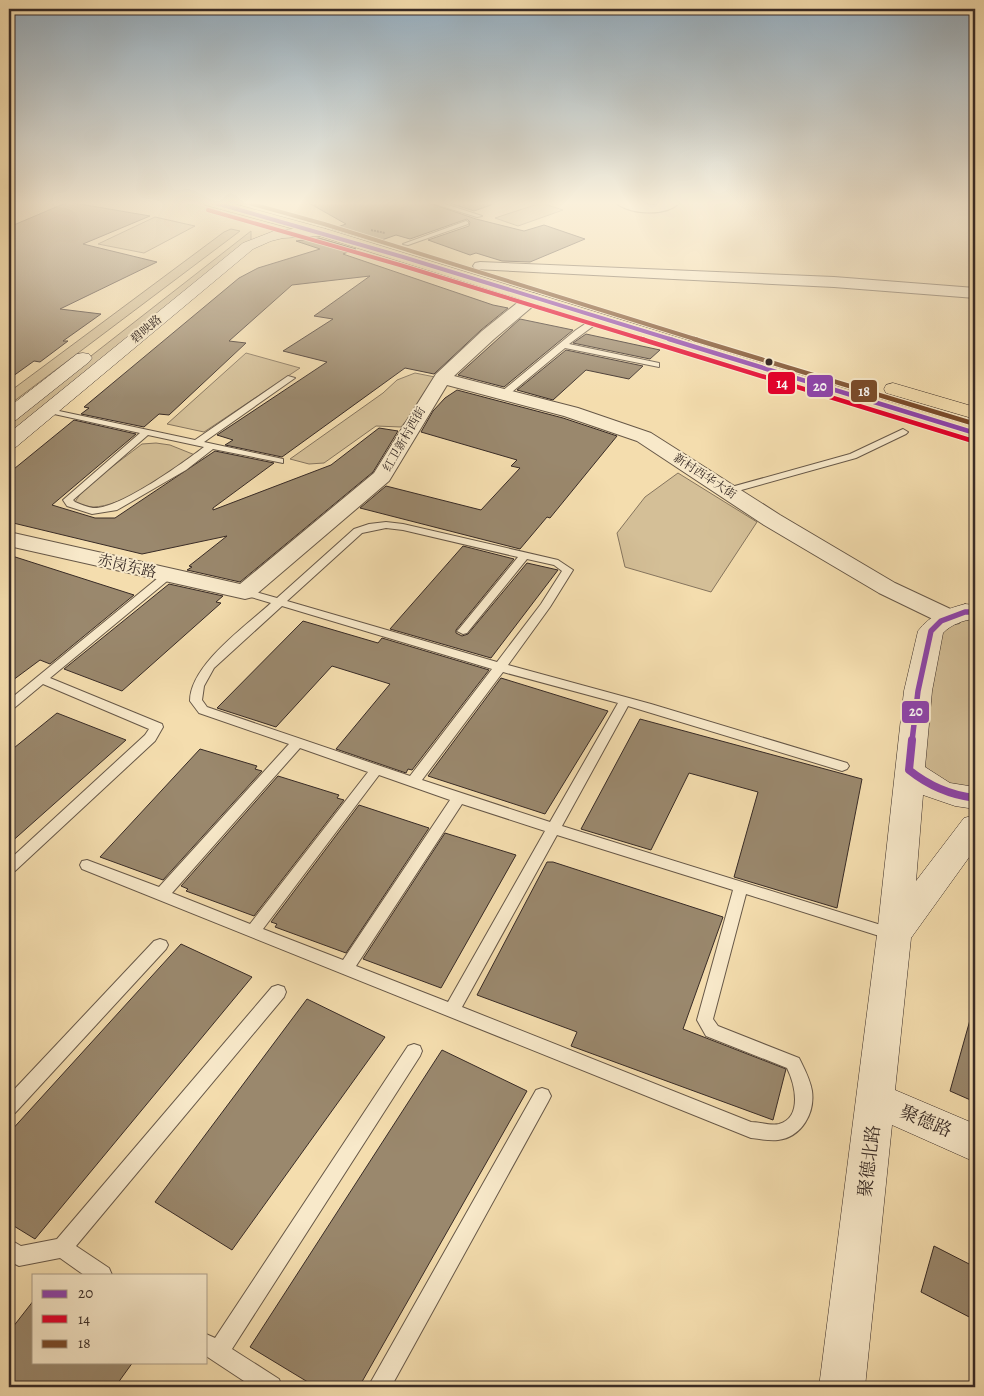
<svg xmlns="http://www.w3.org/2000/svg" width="984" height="1396" font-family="Alegreya,'Noto Serif SC',serif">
  <rect width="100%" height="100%" fill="#f4ddae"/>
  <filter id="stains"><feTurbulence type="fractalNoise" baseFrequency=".004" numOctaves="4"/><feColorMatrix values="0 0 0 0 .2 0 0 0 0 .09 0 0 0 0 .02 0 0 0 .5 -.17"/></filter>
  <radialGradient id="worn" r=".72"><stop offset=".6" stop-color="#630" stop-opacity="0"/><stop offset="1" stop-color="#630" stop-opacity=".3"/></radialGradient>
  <path fill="#d4bf97" stroke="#86755e" d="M541,203L563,210L518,226L495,218Z
    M155,217L195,226L144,253L98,244Z
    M231,229L240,231L9,405V392L224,232Z
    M251,231V242L9,437V420Z
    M246,353L300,368L204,432L167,424Z
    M415,373L435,377V386L401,427L376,426L324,463L309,464L290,459L383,393L397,380Z
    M156,443L170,445L195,455C175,473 121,507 93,507C87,507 80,504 75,502L84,488L142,444Z
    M678,473L757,522L711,592L625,567L617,533L645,497Z
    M975,616V790L961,791L923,766L933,647C943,629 953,618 975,616Z"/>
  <path fill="#9a886d" stroke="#382b26" d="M68,202L150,216L83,244L157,262L60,309L101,314L63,341H68L40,362L34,361L9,379V227Z
    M307,202H426L476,219L524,231L544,225L585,239L530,262L502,261L476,253L470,255L428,240L469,226L470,222L467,219L410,239L396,235L376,242L332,229L346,224Z
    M446,202H491V205L474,211Z
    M319,238L356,249L343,254L493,305L508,308L481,330L434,374L405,368L282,457L225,445L233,440L217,435L327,362L283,351L333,319L314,316L370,276L292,285L229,341L246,343L169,415L159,414L144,427L81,414L89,408L84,407L239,278L258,268L320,249L296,241Z
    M520,319L573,330L504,387L458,375Z
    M586,334L660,350L650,359L573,343Z
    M566,350L643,366L629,379L586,370L553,400L517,390Z
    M457,390L563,418L617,436L550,518L547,517L520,549L360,508L386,486L481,510L520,468L511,466L517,460L421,432L433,411L445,398Z
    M74,420L136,434L52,505L95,518H115L215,451L274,463L213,508V510L331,465L379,428L398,431L373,472L240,582L187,570L192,567L189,566L227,536L142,554L9,522V473Z
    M463,546L514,559L456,630V633L462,636L468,634L527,563L558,570L491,658L390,629Z
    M9,555L134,595L50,664L40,660L9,683Z
    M169,584L223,596L216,602L221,603L122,691L64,669Z
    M303,621L378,643L382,638L489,670L412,770L408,769L406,773L336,749L390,684L332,666L276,727L217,708Z
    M501,678L608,711L545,814L428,776Z
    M57,713L126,740L9,844V752Z
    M640,719L862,779L837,908L734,877L758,792L689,773L651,850L581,829Z
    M200,749L257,766L255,769L262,771L163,880L100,857Z
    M278,776L339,795L337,798L344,800L254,916L186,891L188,889L181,886Z
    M359,805L429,828L346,953L275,927L277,924L271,922Z
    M445,833L516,855L441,988L363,959Z
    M547,862H553L723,917L683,1029L786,1069L773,1120L571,1046L577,1032L477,995Z
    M181,944L252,977L35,1239L9,1223V1133Z
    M307,999L385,1037L232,1250L155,1202Z
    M970,1020L975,1021V1102L950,1091Z
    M442,1050L527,1091L359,1387H316L250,1347Z
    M934,1246L975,1267V1320L921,1292Z
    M34,1300V1362H133L115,1387H9V1332Z"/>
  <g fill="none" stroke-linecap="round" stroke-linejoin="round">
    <defs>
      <path id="lane" d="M428,202H439L482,216L477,217Z
        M466,221L468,222V224L408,245L403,244Z
        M597,316L604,318L569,344L659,363V367L565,348L507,396H501V392L576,330Z
        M288,376L295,378L204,442L283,459V463L213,449L186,470L117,510L92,514L67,506L63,500L140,433L45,412V408L195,440ZM148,435L204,447C183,463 118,510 93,508C87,507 80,504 75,502L73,500Z
        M903,429L908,432L906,434L856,458L727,494L722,491L724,489L850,454Z
        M386,522L403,524L558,560L573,570L550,607L508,665L651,704L847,763L849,766L847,769L842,771L628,706L562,826L897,930L900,934L897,938L892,940L746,894L713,1019L718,1026L799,1058C804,1068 810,1079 812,1091C815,1113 802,1137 778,1140C769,1141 760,1139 751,1138L82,869L80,865L82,861L87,860L159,887L289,744L199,713L190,701C190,665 246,626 271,603L241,594L239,592L241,590L245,589L277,598L354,529L369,524ZM386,528L403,530L518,557L459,629L457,631L463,634L467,633L527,559L554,565L562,571L541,604L497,662L287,601L362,533ZM282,606L492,669L410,776L207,707L202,700L204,686L214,668ZM503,672L618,703L550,822L422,780ZM300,748L368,772L250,924L172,893ZM379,775L450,800L343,960L263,929ZM462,804L545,831L448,1002L356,966ZM557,835L733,890L697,1020L706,1036L787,1068C795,1084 803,1117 779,1124C771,1126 760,1122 751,1122L462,1007Z
        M168,572L172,573L173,575L172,577L50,678L162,724L163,727L155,741L15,871L9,872V860L145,735L149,729L43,684L13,709L9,710V700L164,573Z
        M160,939L166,941L168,945L166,949L15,1113L9,1115V1095L154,941Z
        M278,985L284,987L286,992L284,997L76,1246L109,1268L112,1275H84L60,1258L19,1266L9,1261V1239L21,1246L57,1239L272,987Z
        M414,1044L420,1046L422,1051L420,1056L232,1349L279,1379L282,1387H253L206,1356V1334L215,1338L408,1046Z
        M542,1088L548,1090L551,1096L548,1102L391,1387H368L536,1090Z"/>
      <path id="street" d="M615,202H636L654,205L663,202H680C667,217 629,215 615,202Z
        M480,262L834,277L975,288V298L834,287L475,269L473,266L475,263Z
        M533,293L539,295L541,298L539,301L494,339L454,376L578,408L651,433L780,515L895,583L959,613L962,618L959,623L950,625L941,623L879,593L764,525L637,441L564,416L447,385L389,481L253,597L245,599L9,546V532L240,584L374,473L436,374L482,331L527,295Z"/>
      <path id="secondary" d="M311,227L326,229L328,232L326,235L321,236L283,238L271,241L253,249L16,447L9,449V433L243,243L274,231Z
        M83,353L89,354L92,358L89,362L16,420L9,422V407L77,354Z
        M965,604L975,605V619C963,620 952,624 943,633L932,691L925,767L950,783L975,787V809L955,806L923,795L916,881L964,818L975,815V849L911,938L895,1090L975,1124V1162L892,1125L865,1387H819L877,935L904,691L918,631C930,615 946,609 965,604Z"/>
      <path id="highway" d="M203,202H227L326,229L830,384L975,427V439L816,392L316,235L205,205Z
        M893,383L975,407V419L886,393L884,389L886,385Z"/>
    </defs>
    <use href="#lane" stroke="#675848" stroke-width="2"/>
    <use href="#street" stroke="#675848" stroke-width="2"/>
    <use href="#secondary" stroke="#382b26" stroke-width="1"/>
    <use href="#highway" stroke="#382b26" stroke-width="1"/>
    <path stroke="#382b26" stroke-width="2" stroke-dasharray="2 1" stroke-linecap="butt" d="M371,230L385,233"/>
    <use href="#lane" fill="#f8e9ca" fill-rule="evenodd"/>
    <use href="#street" fill="#f8e9ca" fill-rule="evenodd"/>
    <use href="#secondary" fill="#f8e9ca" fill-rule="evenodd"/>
    <use href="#highway" fill="#f4ddae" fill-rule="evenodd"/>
    <defs>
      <path id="bus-1-far3" d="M212,202L403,257L673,340"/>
      <path id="bus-1-far2" d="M669,339L975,433"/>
      <path id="bus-1-far1" d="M912,741L918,691L931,631L941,621L965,612H975"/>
      <path id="bus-1" d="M912,740L909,770C929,786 949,795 975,798"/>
      <path id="bus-2-far1" d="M208,210L400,265L645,340"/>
      <path id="bus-2" d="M641,339L973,441"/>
      <path id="bus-3-far1" d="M245,202L324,224L698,340"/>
      <path id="bus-3" d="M694,339L975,424"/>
    </defs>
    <use href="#bus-1-far3" stroke="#f8e9ca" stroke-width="5.5"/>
    <use href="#bus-1-far2" stroke="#f8e9ca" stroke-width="7"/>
    <use href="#bus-1-far1" stroke="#f8e9ca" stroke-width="9"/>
    <use href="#bus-1" stroke="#f8e9ca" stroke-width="11"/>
    <use href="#bus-2-far1" stroke="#f8e9ca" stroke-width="5.5"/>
    <use href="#bus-2" stroke="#f8e9ca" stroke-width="7"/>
    <use href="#bus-3-far1" stroke="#f8e9ca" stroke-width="5.5"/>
    <use href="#bus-3" stroke="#f8e9ca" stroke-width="7"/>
    <use href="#bus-1-far3" stroke="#8e44ad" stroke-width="4"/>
    <use href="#bus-1-far2" stroke="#8e44ad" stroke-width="4.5"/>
    <use href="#bus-1-far1" stroke="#8e44ad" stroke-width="5.5"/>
    <use href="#bus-1" stroke="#8e44ad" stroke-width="8"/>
    <use href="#bus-2-far1" stroke="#e4002b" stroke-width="4"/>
    <use href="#bus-2" stroke="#e4002b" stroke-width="4.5"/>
    <use href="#bus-3-far1" stroke="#7a4b2a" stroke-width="4"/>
    <use href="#bus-3" stroke="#7a4b2a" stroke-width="4.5"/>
  </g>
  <linearGradient id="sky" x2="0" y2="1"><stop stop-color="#93acbe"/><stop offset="0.51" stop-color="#faf0db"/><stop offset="1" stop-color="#faf0db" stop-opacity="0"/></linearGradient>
  <rect width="984" height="398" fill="url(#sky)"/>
  <circle fill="#382b26" stroke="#f8e9ca" stroke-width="2" cx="769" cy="362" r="4.5"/>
  <g text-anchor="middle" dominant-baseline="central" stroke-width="4" stroke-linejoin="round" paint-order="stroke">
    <g font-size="12" fill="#382b26" stroke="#f8e9ca">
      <text transform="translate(146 329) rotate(-40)">碧映路</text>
      <text transform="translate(404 439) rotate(-60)">红卫新村西街</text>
      <text transform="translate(705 476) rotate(33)">新村西华大街</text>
    </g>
    <g font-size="15" fill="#382b26" stroke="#f8e9ca">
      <text transform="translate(127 566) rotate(13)">赤岗东路</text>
    </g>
    <g font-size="18" fill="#382b26" stroke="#f8e9ca">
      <text transform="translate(926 1121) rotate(23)">聚德路</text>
      <text transform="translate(869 1161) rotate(-83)">聚德北路</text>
    </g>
  </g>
  <g stroke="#f8e9ca" stroke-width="2">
    <rect x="767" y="371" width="29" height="24" rx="5" fill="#e4002b"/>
    <rect x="806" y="374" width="28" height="24" rx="5" fill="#8e44ad"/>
    <rect x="850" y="379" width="28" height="24" rx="5" fill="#7a4b2a"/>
    <rect x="901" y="700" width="29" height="24" rx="5" fill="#8e44ad"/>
  </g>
  <g font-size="14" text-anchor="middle" font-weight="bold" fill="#fff">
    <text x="782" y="388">14</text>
    <text x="820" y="391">20</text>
    <text x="864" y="396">18</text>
    <text x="916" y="716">20</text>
  </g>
  <rect width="984" height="1396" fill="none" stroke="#f4ddae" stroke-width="30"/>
  <rect x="10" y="10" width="964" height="1376" fill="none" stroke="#382b26" stroke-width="2.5"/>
  <rect x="15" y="15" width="954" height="1366" fill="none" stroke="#382b26"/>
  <rect x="32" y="1274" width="175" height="90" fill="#f8e9ca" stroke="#ab9d88"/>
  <rect x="42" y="1290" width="25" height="8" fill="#8e44ad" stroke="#ab9d88"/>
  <text x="78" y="1298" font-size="15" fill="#382b26">20</text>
  <rect x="42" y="1315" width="25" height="8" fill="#e4002b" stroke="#ab9d88"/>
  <text x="78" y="1324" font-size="15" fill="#382b26">14</text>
  <rect x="42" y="1340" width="25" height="8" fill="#7a4b2a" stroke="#ab9d88"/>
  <text x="78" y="1348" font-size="15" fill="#382b26">18</text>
  <rect width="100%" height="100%" filter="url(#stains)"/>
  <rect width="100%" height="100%" fill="url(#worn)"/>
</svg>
